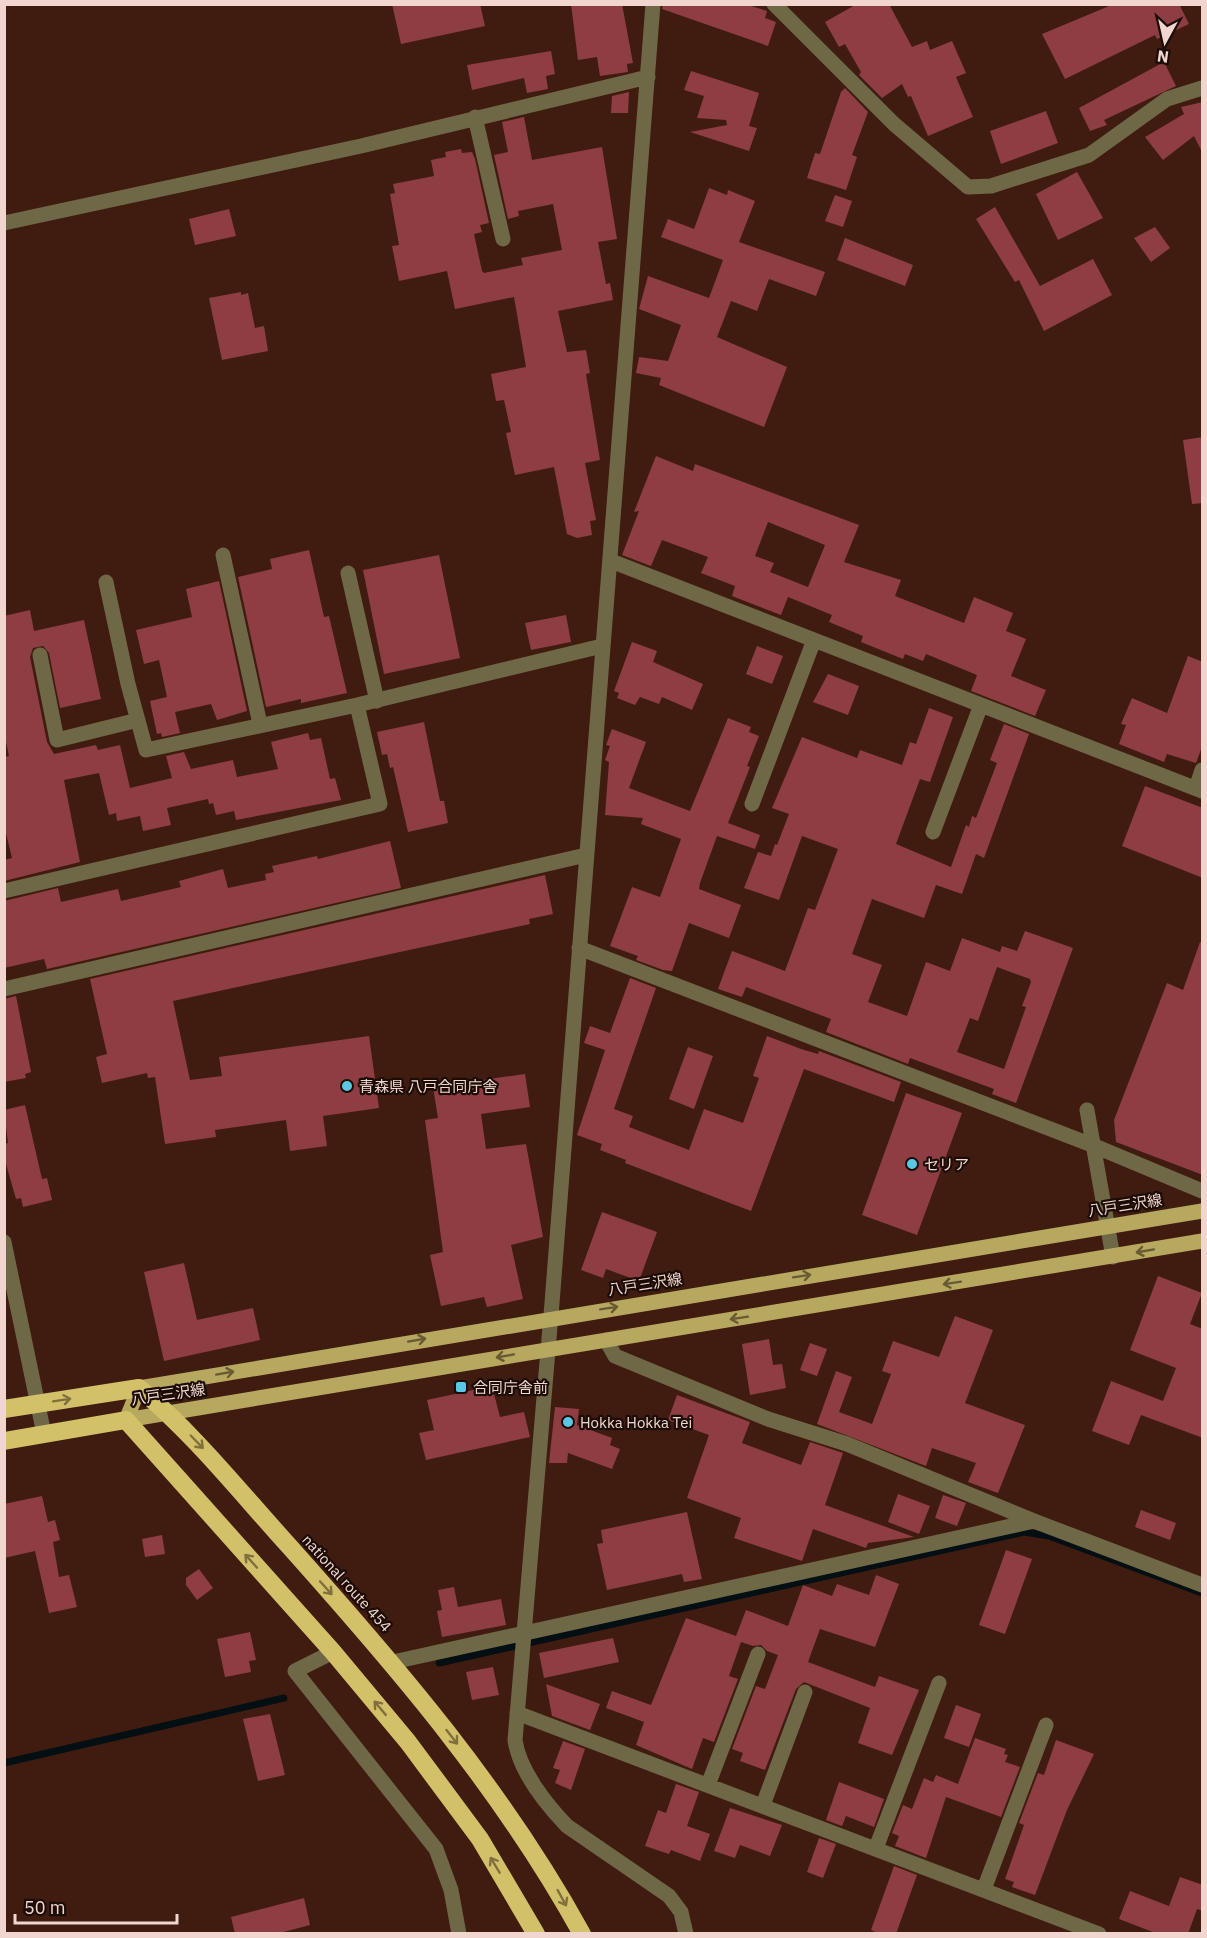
<svg xmlns="http://www.w3.org/2000/svg" width="1207" height="1938" font-family="'IBM Plex Sans','Noto Sans JP',sans-serif">
  <rect width="100%" height="100%" fill="#401c10"/>
  <g fill="none" stroke-linecap="round" stroke-linejoin="round">
    <path stroke="#030f13" stroke-width="7" d="M439,1663L1024,1532L1049,1536L1202,1593
      M4,1763L284,1698"/>
  </g>
  <path fill="#8e3d42" fill-rule="evenodd" d="M392,4H480L485,26L401,44Z
    M571,4H622L633,63L627,64L628,72L600,76L597,57L578,60Z
    M663,4H745L767,11L765,18L776,22L768,46L662,9Z
    M857,4H889L912,47L927,41L930,50L952,41L966,73L956,77L973,117L928,136L911,96L908,97L902,84L882,98L859,75L861,72L845,44L839,47L825,22Z
    M1114,4H1179L1189,24L1157,39L1155,35L1065,79L1042,34Z
    M551,51L555,74L546,76L548,89L527,93L524,78L472,90L467,65Z
    M1164,62L1176,86L1104,120L1107,125L1090,131L1079,108Z
    M691,71L759,93L749,126L757,128L749,151L690,132L727,125L726,120L697,118L704,96L684,90Z
    M845,88L868,112L852,155L857,157L846,190L807,178L815,153L820,154L841,92Z
    M629,92L628,113H611L612,96Z
    M1203,102V154L1194,136L1163,160L1145,137L1184,114L1181,107Z
    M1046,111L1058,143L1001,164L990,131Z
    M524,117L532,160L602,147L617,239L598,242L606,284L610,283L613,300L558,311L567,352L586,350L590,373L586,374L600,460L585,463L596,520L590,521L592,535L577,538L567,534L554,467L515,475L506,433L511,432L504,400L496,401L491,374L526,367L514,297L455,309L447,271L399,281L392,246L399,245L390,194L395,193L393,184L434,176L431,160L446,157L445,152L461,149L462,153L472,152L475,159L489,223L480,225L482,232L474,234L482,271L484,273L523,265L521,258L562,250L553,204L518,211L519,216L508,219L494,155L508,152L502,122Z
    M1077,172L1103,218L1058,240L1036,194Z
    M709,188L727,195L728,190L755,201L739,242L825,272L816,296L769,279L757,311L731,301L717,337L787,367L764,427L659,385L661,378L636,373L639,357L668,361L681,325L639,309L648,276L709,298L723,260L661,237L668,219L694,229Z
    M835,195L852,201L843,227L825,221Z
    M995,207L1040,286L1093,259L1112,295L1044,331L1019,280L1015,282L976,219Z
    M229,209L236,236L195,245L189,219Z
    M1155,227L1170,248L1151,262L1134,238Z
    M845,238L913,265L905,286L837,260Z
    M241,292V295L248,293L255,328L264,326L268,351L222,360L209,298Z
    M1203,437V503L1192,504L1183,440Z
    M656,456L693,471L695,464L859,525L844,562L901,580L895,596L964,623L974,597L1013,613L1006,631L1026,639L1011,676L1046,690L1035,716L971,691L977,675L926,654L923,661L905,654L903,659L861,642L863,636L829,622L832,615L788,597L781,615L732,596L735,586L701,573L708,557L662,540L651,566L622,555L639,511L634,512ZM768,522L825,545L808,587L770,572L774,563L755,556Z
    M309,550L324,617L329,616L347,693L301,703V699L266,707L238,577L272,569L270,559Z
    M439,555L460,658L384,674L363,570Z
    M219,581L247,711L217,720L211,704L175,712L180,733L162,737L161,733L157,734L150,701L167,697L159,660L144,664L136,630L192,617L186,589Z
    M30,610L34,631L84,620L101,699L60,708L49,653L43,646L33,648L30,657L47,742L54,754L96,745L98,750L120,745L130,788L172,778L166,756L184,752L191,769L233,760L237,777L278,769L271,742L308,733L310,740L321,738L330,779L335,778L341,800L236,820L234,811L216,815L213,803L209,804L208,799L167,808L171,825L143,831L140,816L117,821L116,813L109,815L99,773L64,780L80,862L4,881V860L12,858L4,825V757L9,756L4,733V616Z
    M566,615L571,642L531,650L525,623Z
    M632,642L657,651L653,662L703,684L692,710L662,697L659,704L640,697L635,705L617,698L619,693L614,691Z
    M757,646L783,656L772,684L746,674Z
    M1188,656L1203,662V744L1196,763L1167,754L1164,762L1119,744L1126,725L1121,724L1132,698L1167,713Z
    M828,674L859,686L848,715L813,702Z
    M929,708L953,717L930,782L920,779L896,844L951,867L966,825L969,827L972,816L976,818L997,763L990,760L1004,724L1029,734L984,858L976,854L962,894L936,885L924,918L872,899L852,954L882,965L868,1002L907,1016L926,962L950,971L962,938L1000,952L1002,946L1017,951L1025,931L1073,948L1016,1103L992,1094L994,1089L910,1058L908,1064L826,1032L831,1019L746,987L742,997L718,989L732,951L785,971L808,908L815,910L838,849L802,836L779,900L744,888L758,852L771,856L775,844L777,845L789,814L772,808L802,737L857,758L860,750L902,765L910,742L916,744ZM997,967L1030,979L1031,982L1022,1006L1026,1007L1004,1069L957,1052L970,1018L978,1021Z
    M728,718L751,727L749,732L759,736L747,766L750,767L728,823L760,835L755,849L717,836L700,883L699,889L741,905L729,938L689,923L672,971L663,970L636,960L638,956L610,946L632,887L660,897L681,839L641,824L643,818L605,815L609,762L605,760L610,746L606,745L612,729L646,742L629,788L690,811Z
    M424,722L440,801H444L448,823L408,832L393,767L390,768L387,754L382,755L377,732Z
    M1145,786L1203,808V878L1122,846Z
    M390,841L401,888L47,969L44,959L4,968V901L58,888L61,902L118,889L121,901L181,887L179,881L223,869L228,888L266,880L265,874L274,872L272,866L317,856L318,859Z
    M545,875L553,914L529,919L530,924L173,1001L190,1080L222,1076L219,1057L369,1036L379,1108L323,1116L327,1146L290,1151L286,1120L215,1130L216,1137L165,1144L155,1077L148,1078L147,1073L102,1083L96,1057L107,1054L90,979Z
    M1200,942L1203,943V1175L1116,1142L1114,1120L1167,983L1183,990Z
    M630,978L656,988L614,1109L633,1116L629,1127L689,1150L704,1109L743,1123L759,1078L753,1076L767,1036L801,1049L818,1054L819,1051L901,1082L894,1102L804,1069L751,1211L625,1163L626,1160L600,1150L602,1144L577,1135L605,1050L584,1043L590,1026L610,1033Z
    M16,996L31,1072L25,1074L26,1078L4,1082V999Z
    M688,1047L713,1056L694,1109L669,1099Z
    M525,1074L530,1107L481,1114L486,1149L526,1144L543,1237L511,1245L523,1299L487,1307L484,1297L441,1306L430,1255L443,1252L425,1120L438,1118L433,1087Z
    M906,1093L962,1113L917,1235L862,1215Z
    M25,1105L42,1179L47,1178L52,1200L23,1207L21,1198L16,1199L4,1157V1144L8,1143L4,1110Z
    M602,1212L657,1232L639,1281L606,1269L603,1278L581,1270Z
    M184,1263L197,1320L253,1308L260,1340L164,1361L144,1272Z
    M1158,1276L1202,1293L1190,1324L1203,1329V1438L1141,1415L1129,1445L1092,1431L1111,1381L1163,1401L1176,1368L1130,1350Z
    M955,1316L993,1330L965,1403L1025,1425L998,1493L968,1482L976,1463L932,1448L926,1466L817,1424L836,1371L852,1377L839,1412L872,1424L891,1374L882,1371L893,1341L939,1357Z
    M769,1339L773,1365L782,1364L786,1388L750,1395L742,1344Z
    M810,1343L827,1349L817,1376L800,1370Z
    M492,1386L500,1417L524,1412L530,1437L426,1460L419,1433L434,1430L427,1400Z
    M677,1395L750,1422L742,1443L801,1465L810,1442L843,1453L825,1505L914,1537L868,1543L866,1548L813,1529L802,1561L734,1538L741,1518L687,1498L709,1435L668,1420Z
    M555,1407L579,1409L577,1425L612,1438L610,1445L620,1449L612,1469L568,1453L567,1463H549Z
    M898,1494L930,1506L919,1534L888,1522Z
    M943,1495L966,1503L957,1526L935,1518Z
    M42,1496L48,1522L55,1520L60,1540L53,1542L59,1577L69,1575L77,1607L49,1613L35,1551L4,1558V1504Z
    M1141,1510L1176,1523L1170,1540L1135,1527Z
    M687,1512L702,1579L684,1582L682,1574L607,1590L597,1544L603,1543L601,1530Z
    M162,1535L165,1554L145,1557L142,1539Z
    M1006,1550L1032,1559L1005,1634L979,1625Z
    M199,1569L213,1588L197,1600L186,1585V1578Z
    M876,1575L899,1584L875,1647L820,1629L808,1662L875,1687L879,1676L919,1690L892,1755L858,1743L870,1708L804,1682L796,1689L765,1770L740,1761L743,1753L732,1749L756,1686L765,1689L778,1655L767,1651L761,1645L753,1646L741,1642L729,1676L738,1679L714,1742L703,1738L692,1769L636,1745L644,1722L606,1708L612,1691L651,1705L686,1618L736,1636L746,1610L788,1626L803,1585L832,1596L837,1584L869,1595Z
    M454,1587L458,1607L501,1599L506,1625L442,1637L437,1611L442,1610L438,1590Z
    M250,1632L256,1660L249,1661L251,1672L225,1677L217,1639Z
    M613,1638L619,1662L544,1678L539,1653Z
    M493,1667L499,1695L472,1700L466,1672Z
    M546,1684L600,1704L590,1730L552,1716Z
    M956,1705L981,1714L969,1747L944,1738Z
    M270,1714L285,1775L258,1781L243,1719Z
    M975,1738L1006,1749L1004,1754L1008,1755L1005,1762L1020,1767L1001,1817L946,1797L926,1858L895,1846L899,1836L892,1833L903,1805L912,1809L924,1778L933,1782L936,1775L958,1784Z
    M1056,1740L1094,1754L1067,1810L1035,1895L1012,1887L1014,1882L1005,1879L1024,1825L1019,1823L1038,1773L1044,1775Z
    M563,1741L585,1749L571,1790L555,1783L560,1770L553,1768Z
    M839,1782L884,1799L874,1827L846,1816L842,1826L826,1820Z
    M676,1784L699,1792L687,1826L710,1834L700,1861L671,1850L669,1854L645,1846L658,1810L666,1813Z
    M730,1808L782,1825L770,1856L740,1845L735,1858L714,1851Z
    M819,1838L836,1844L823,1878L807,1872Z
    M894,1866L917,1875L896,1934H880L871,1930Z
    M1180,1877L1203,1885V1911L1197,1909L1188,1934H1158L1119,1919L1130,1891L1169,1906Z
    M304,1898L310,1925L276,1934H235L231,1917Z"/>
  <g fill="none" stroke-linecap="round" stroke-linejoin="round">
    <path stroke="#6f6847" stroke-width="15" d="M653,4L552,1303L515,1740C519,1770 546,1804 567,1826L669,1896L681,1912L686,1934
      M774,4L894,124L968,187L991,186L1089,155L1167,99L1202,88
      M475,117L503,239
      M4,223L361,146L648,77
      M223,555L260,724
      M611,561L1202,791
      M348,573L377,701
      M106,582L128,684L146,750L357,705L602,646
      M40,655L57,740L138,720
      M1196,788L1202,770
      M752,804L814,640
      M933,832L981,705
      M4,891L380,804L357,705
      M579,948L1092,1145L1202,1191
      M4,989L586,855
      M1087,1110L1113,1257
      M4,1242L44,1434
      M606,1340L615,1356L768,1419L847,1444L1034,1521
      M333,1652L295,1671L436,1849L451,1890L459,1934
      M393,1662L1034,1521L1202,1585
      M517,1713L1099,1934
      M708,1785L758,1654
      M763,1805L805,1692
      M876,1848L939,1683
      M984,1889L1046,1725"/>
    <path stroke="#b7a860" stroke-width="15" d="M126,1420L139,1388L1202,1211
      M126,1420L1202,1241"/>
    <path stroke="#d3c169" stroke-width="18" d="M4,1409L139,1388C195,1435 240,1492 289,1546C398,1668 502,1789 582,1934
      M4,1441L126,1420L333,1652L408,1742L480,1839L536,1934"/>
  </g>
  <defs><path id="oneway-shaft" d="M-6 0H5M1.5-3L5.5 0L1.5 3" fill="none" stroke-width="1.6" stroke-linecap="round" stroke-linejoin="round" transform="scale(1.5)"/></defs>
  <g stroke="#6a5a34">
    <use href="#oneway-shaft" transform="translate(1145 1251) rotate(170)"/>
    <use href="#oneway-shaft" transform="translate(802 1276) rotate(-9)"/>
    <use href="#oneway-shaft" transform="translate(952 1283) rotate(171)"/>
    <use href="#oneway-shaft" transform="translate(609 1308) rotate(-9)"/>
    <use href="#oneway-shaft" transform="translate(739 1318) rotate(171)"/>
    <use href="#oneway-shaft" transform="translate(417 1340) rotate(-10)"/>
    <use href="#oneway-shaft" transform="translate(505 1356) rotate(170)"/>
    <use href="#oneway-shaft" transform="translate(225 1373) rotate(-10)"/>
  </g>
  <g stroke="#81703d">
    <use href="#oneway-shaft" transform="translate(62 1400) rotate(-9)"/>
    <use href="#oneway-shaft" transform="translate(197 1442) rotate(46)"/>
    <use href="#oneway-shaft" transform="translate(251 1561) rotate(-132)"/>
    <use href="#oneway-shaft" transform="translate(326 1588) rotate(48)"/>
    <use href="#oneway-shaft" transform="translate(380 1708) rotate(-130)"/>
    <use href="#oneway-shaft" transform="translate(452 1737) rotate(52)"/>
    <use href="#oneway-shaft" transform="translate(495 1865) rotate(-121)"/>
    <use href="#oneway-shaft" transform="translate(562 1898) rotate(61)"/>
  </g>
  <g fill="#5ac8e5" stroke="#1c0c07" stroke-width="2">
    <circle cx="347" cy="1086" r="6"/>
    <circle cx="912" cy="1164" r="6"/>
    <rect x="455" y="1381" width="12" height="12" rx="3"/>
    <circle cx="568" cy="1422" r="6"/>
  </g>
  <g text-anchor="middle" dominant-baseline="central" stroke-width="4.5" stroke-linejoin="round" paint-order="stroke">
    <g font-size="15" fill="#f0d6ce" stroke="#1c0c07" text-anchor="start">
      <text x="359" y="1086">青森県 八戸合同庁舎</text>
      <text x="924" y="1164">セリア</text>
      <text x="473" y="1387">合同庁舎前</text>
      <text x="580" y="1422">Hokka Hokka Tei</text>
    </g>
    <g font-size="15" fill="#f0d6ce" stroke="#1c0c07">
      <text transform="translate(1125 1205) rotate(-9)">八戸三沢線</text>
      <text transform="translate(645 1284) rotate(-9)">八戸三沢線</text>
      <text transform="translate(168 1394) rotate(-8)">八戸三沢線</text>
      <text transform="translate(347 1583) rotate(48)">national route 454</text>
    </g>
  </g>
  <rect width="1207" height="1938" fill="none" stroke="#f0d6ce" stroke-width="12"/>
  <g transform="translate(1165 42) rotate(188)" stroke="#1c0c07" stroke-width="4.5" paint-order="stroke">
  <path d="M0-4.5L10 22L0 15L-10 22Z" fill="#f0d6ce"/>
  <text y="-9" font-size="16" font-weight="bold" text-anchor="middle" fill="#f0d6ce">N</text>
  </g>
  <path d="M15 1914v9h162v-9" fill="none" stroke="#f0d6ce" stroke-width="3"/>
  <text x="24" y="1914" font-size="18" fill="#f0d6ce" stroke="#1c0c07" stroke-width="4.5" paint-order="stroke">50 m</text>
</svg>
